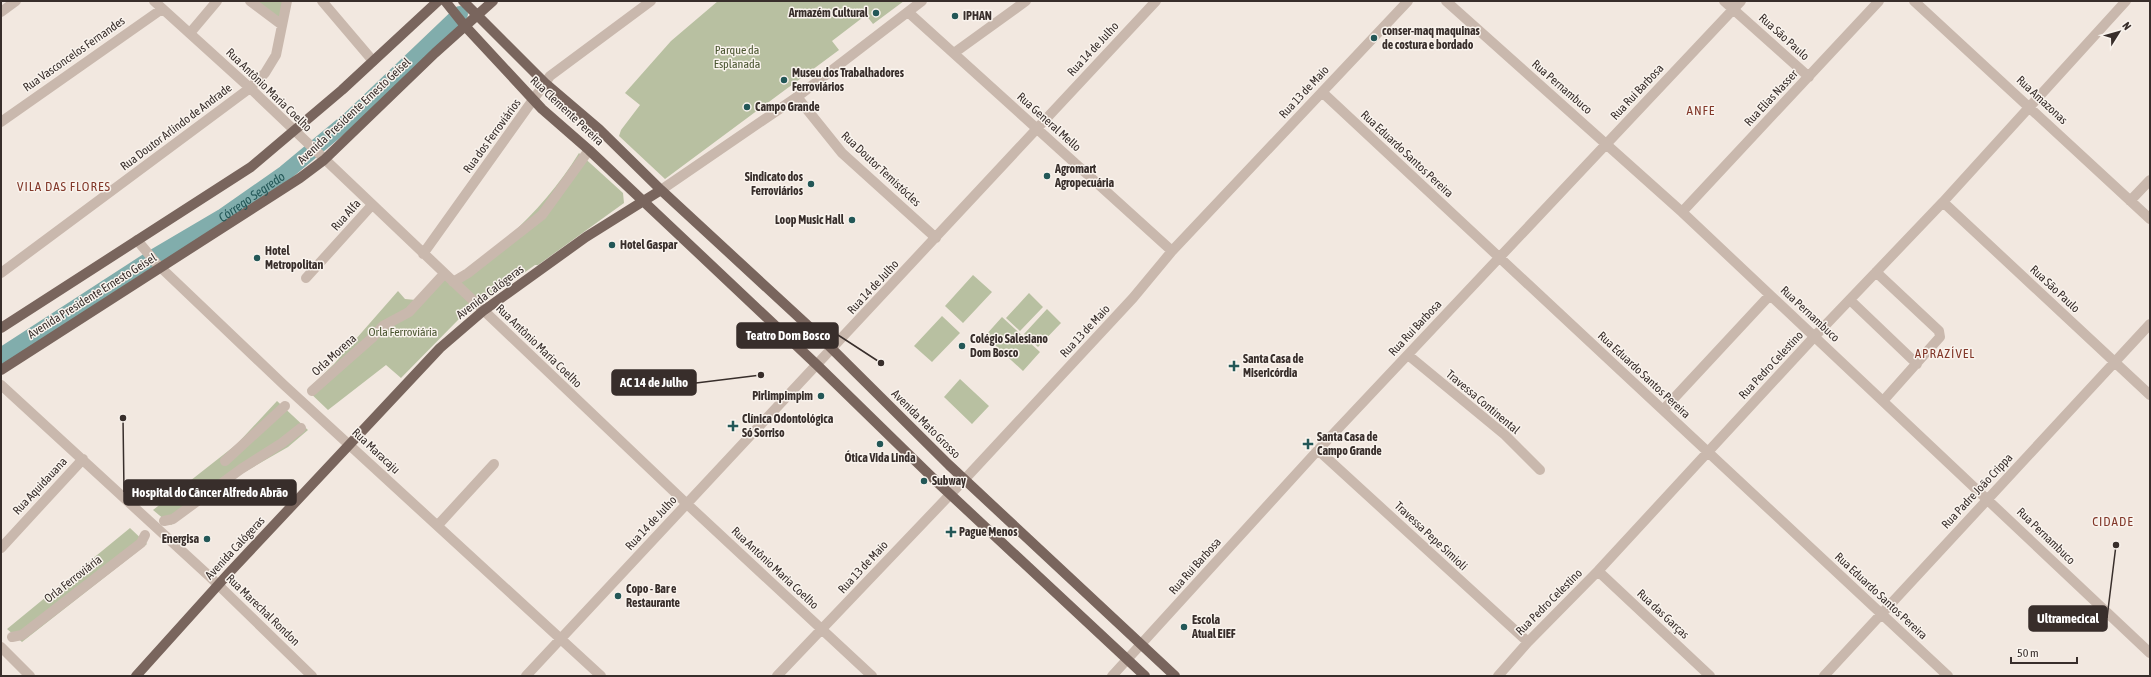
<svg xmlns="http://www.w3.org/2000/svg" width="2151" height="677" font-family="'Asap Condensed',sans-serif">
  <rect width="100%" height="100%" fill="#f2e8e0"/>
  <path fill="#b8c0a1" d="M250,1H287L282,25Z
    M718,1H904L873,24L866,15L832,41L839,50L665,179L619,136L621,130L640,105L625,93L671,41Z
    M579,153L623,193L624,203L538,265H535L458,320L401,378L386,365L328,410L307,390L334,364L398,291L405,299L416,300C421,295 426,288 431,284C442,277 458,278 468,270C511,238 551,199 579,153Z
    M973,275L992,292L963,323L945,306Z
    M1029,293L1043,307L1020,331L1006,318Z
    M1047,309L1061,323L1038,347L1024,334Z
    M942,316L960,333L932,362L914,346Z
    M1002,317L1040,352L1023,371L985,336Z
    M960,379L989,406L972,424L944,397Z
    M277,401L308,430L288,447L236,477L171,525L153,510L237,444Z
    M130,528L147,544L22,642L7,629Z"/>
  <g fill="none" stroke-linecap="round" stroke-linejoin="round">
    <path stroke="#81adac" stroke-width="2.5" d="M460,14L468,8"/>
    <path stroke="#81adac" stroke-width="16" id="s1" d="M1,356L149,260L222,217L285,173L350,119L460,14"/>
    <path stroke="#c9b8ad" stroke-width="10" d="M154,1L250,88L687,504L872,676
      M250,1L282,25
      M322,1L373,61
      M1446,1L1682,212L2150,653
      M1724,1L1809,77
      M1914,1L2150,219
      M1,12L16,1
      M908,12L1172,251
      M190,33L217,1
      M954,53L1026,1
      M1322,92L1948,676
      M797,97L842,153L936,238
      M1,122L162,9
      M661,190L797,97L922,1
      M2130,201L2150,180
      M1943,202L2150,395
      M1682,212L1879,1
      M137,240L156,263L284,385L601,676
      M423,254L550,76L651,1
      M1876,272L1939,331L1940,337L1883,401
      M1,273L250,88L265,73L276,55L287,1
      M306,278L372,205
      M453,282L468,273L542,215L589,150
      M1850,300L1917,364
      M1408,355L1505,435L1540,470
      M1,385L208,575L312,676
      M312,391L372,338L383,326L409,312L444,274
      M1663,410L1770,295
      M1318,450L1528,642
      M225,461L285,406
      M164,521L173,519L241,469L282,443L301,428
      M438,525L494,464
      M1,548L83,459
      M1598,571L1710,676
      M12,637L22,635L141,543L145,535
      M1,647L30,676
      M526,676L1156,1
      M777,676L964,480L1133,298L1172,251L1408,1
      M1112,676L1318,450L1741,1
      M1498,676L1528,642L1598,571L1815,336L1943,202L2126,1
      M1824,676L2150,324"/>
    <path stroke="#79655d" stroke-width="10" d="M445,1L465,26L542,109L589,150L817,365L937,482L1145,676
      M463,1L545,83L599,129L661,190L817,334L949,465L1175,676
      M1,328L251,167L342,90L438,1
      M1,370L300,178L324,160L435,53L493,1
      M136,676L228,574L440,348L483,311L586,237L661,190"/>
  </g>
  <g fill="#235757" stroke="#f9f3ed" stroke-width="1.5">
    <circle cx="876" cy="13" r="4"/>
    <circle cx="955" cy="16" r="4"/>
    <circle cx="1374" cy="38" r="4"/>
    <circle cx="784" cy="80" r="4"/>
    <circle cx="747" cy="107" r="4"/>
    <circle cx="1047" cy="176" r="4"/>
    <circle cx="811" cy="184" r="4"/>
    <circle cx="852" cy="220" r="4"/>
    <circle cx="612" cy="245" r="4"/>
    <circle cx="257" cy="258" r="4"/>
    <circle cx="962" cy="346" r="4"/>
    <path d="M1232 360h4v4h4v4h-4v4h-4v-4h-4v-4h4z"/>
    <circle cx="821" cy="396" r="4"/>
    <path d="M731 420h4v4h4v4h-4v4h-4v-4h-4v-4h4z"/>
    <circle cx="880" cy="444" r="4"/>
    <path d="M1306 438h4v4h4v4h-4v4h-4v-4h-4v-4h4z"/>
    <circle cx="924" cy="481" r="4"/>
    <path d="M949 526h4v4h4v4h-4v4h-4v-4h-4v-4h4z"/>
    <circle cx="207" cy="539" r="4"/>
    <circle cx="618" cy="596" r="4"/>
    <circle cx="1184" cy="627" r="4"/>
  </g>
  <g text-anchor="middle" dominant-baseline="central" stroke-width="3" stroke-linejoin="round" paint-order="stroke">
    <g font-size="12" font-weight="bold" fill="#382e2b" stroke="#f9f3ed" text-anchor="start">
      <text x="868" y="13" text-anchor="end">Armazém Cultural</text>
      <text x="963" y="16">IPHAN</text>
      <text x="1382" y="31">conser-maq maquinas<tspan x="1382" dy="14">de costura e bordado</tspan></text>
      <text x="792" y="73">Museu dos Trabalhadores<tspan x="792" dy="14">Ferroviários</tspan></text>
      <text x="755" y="107">Campo Grande</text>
      <text x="1055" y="169">Agromart<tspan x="1055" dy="14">Agropecuária</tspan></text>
      <text x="803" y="177" text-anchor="end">Sindicato dos<tspan x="803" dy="14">Ferroviários</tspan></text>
      <text x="844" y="220" text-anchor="end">Loop Music Hall</text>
      <text x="620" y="245">Hotel Gaspar</text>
      <text x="265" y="251">Hotel<tspan x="265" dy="14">Metropolitan</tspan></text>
      <text x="970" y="339">Colégio Salesiano<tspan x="970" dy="14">Dom Bosco</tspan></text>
      <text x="1243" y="359">Santa Casa de<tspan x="1243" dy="14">Misericórdia</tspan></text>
      <text x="813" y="396" text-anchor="end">Pirlimpimpim</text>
      <text x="742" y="419">Clínica Odontológica<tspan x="742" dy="14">Só Sorriso</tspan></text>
      <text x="1317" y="437">Santa Casa de<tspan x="1317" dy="14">Campo Grande</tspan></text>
      <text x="880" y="458" text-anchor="middle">Ótica Vida Linda</text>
      <text x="932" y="481">Subway</text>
      <text x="959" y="532">Pague Menos</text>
      <text x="199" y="539" text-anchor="end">Energisa</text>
      <text x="626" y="589">Copo - Bar e<tspan x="626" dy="14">Restaurante</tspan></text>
      <text x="1192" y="620">Escola<tspan x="1192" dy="14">Atual EIEF</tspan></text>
    </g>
    <g font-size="12" fill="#382e2b" stroke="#f9f3ed">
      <text transform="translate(1784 37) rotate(42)">Rua São Paulo</text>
      <text transform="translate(1093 49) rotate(-47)">Rua 14 de Julho</text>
      <text transform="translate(74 54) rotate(-35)">Rua Vasconcelos Fernandes</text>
      <text transform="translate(1562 87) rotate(41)">Rua Pernambuco</text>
      <text transform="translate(269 90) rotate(44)">Rua Antônio Maria Coelho</text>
      <text transform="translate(1304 92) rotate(-47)">Rua 13 de Maio</text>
      <text transform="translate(1637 92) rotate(-47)">Rua Rui Barbosa</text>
      <text transform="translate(1771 98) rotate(-47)">Rua Elias Nasser</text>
      <text transform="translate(2042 100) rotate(43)">Rua Amazonas</text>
      <text transform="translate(354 111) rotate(-43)">Avenida Presidente Ernesto Geisel</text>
      <text transform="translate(567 111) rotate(43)">Rua Clemente Pereira</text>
      <text transform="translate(1049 122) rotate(42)">Rua General Mello</text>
      <text transform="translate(176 127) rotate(-37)">Rua Doutor Arlindo de Andrade</text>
      <text transform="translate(492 136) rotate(-54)">Rua dos Ferroviários</text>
      <text transform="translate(1407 154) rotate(43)">Rua Eduardo Santos Pereira</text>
      <text transform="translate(881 169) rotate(43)">Rua Doutor Temistócles</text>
      <text transform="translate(346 215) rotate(-48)">Rua Alfa</text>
      <text transform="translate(873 287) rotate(-47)">Rua 14 de Julho</text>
      <text transform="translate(2055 289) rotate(43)">Rua São Paulo</text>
      <text transform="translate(490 292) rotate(-37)">Avenida Calógeras</text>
      <text transform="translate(92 296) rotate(-32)">Avenida Presidente Ernesto Geisel</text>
      <text transform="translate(1810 314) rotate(43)">Rua Pernambuco</text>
      <text transform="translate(1415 328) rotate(-47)">Rua Rui Barbosa</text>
      <text transform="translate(1085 331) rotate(-47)">Rua 13 de Maio</text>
      <text transform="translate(539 346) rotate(44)">Rua Antônio Maria Coelho</text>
      <text transform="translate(334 355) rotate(-42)">Orla Morena</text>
      <text transform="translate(1771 365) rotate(-47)">Rua Pedro Celestino</text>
      <text transform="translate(1644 375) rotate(43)">Rua Eduardo Santos Pereira</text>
      <text transform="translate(1483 402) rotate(40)">Travessa Continental</text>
      <text transform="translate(926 424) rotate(45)">Avenida Mato Grosso</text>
      <text transform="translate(376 451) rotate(43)">Rua Maracaju</text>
      <text transform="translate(40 486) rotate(-47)">Rua Aquidauana</text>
      <text transform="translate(1977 491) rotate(-47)">Rua Padre João Crippa</text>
      <text transform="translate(651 523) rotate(-47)">Rua 14 de Julho</text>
      <text transform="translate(1431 536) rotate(43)">Travessa Pepe Simioli</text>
      <text transform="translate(2046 536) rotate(44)">Rua Pernambuco</text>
      <text transform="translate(235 548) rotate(-47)">Avenida Calógeras</text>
      <text transform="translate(1195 566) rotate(-48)">Rua Rui Barbosa</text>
      <text transform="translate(863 567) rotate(-47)">Rua 13 de Maio</text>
      <text transform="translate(775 568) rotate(43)">Rua Antônio Maria Coelho</text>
      <text transform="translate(73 579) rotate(-38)">Orla Ferroviária</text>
      <text transform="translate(1881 596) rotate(43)">Rua Eduardo Santos Pereira</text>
      <text transform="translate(1549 602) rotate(-45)">Rua Pedro Celestino</text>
      <text transform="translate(263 610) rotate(44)">Rua Marechal Rondon</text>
      <text transform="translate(1663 614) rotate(43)">Rua das Garças</text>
    </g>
    <g font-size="12" fill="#4a5530" stroke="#f9f3ed">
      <text x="737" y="50">Parque da<tspan x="737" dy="14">Esplanada</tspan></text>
      <text x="403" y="332">Orla Ferroviária</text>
    </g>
    <g font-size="13" letter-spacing="1" fill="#82382a" stroke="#f9f3ed">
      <text x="1701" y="110">ANFE</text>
      <text x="64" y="186">VILA DAS FLORES</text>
      <text x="1945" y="353">APRAZÍVEL</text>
      <text x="2113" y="521">CIDADE</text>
    </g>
    <g font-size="13" font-style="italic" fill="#235757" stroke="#f9f3ed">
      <text stroke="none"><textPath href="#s1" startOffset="297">Córrego Segredo</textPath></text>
    </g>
  </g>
  <path fill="none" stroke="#382e2b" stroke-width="1.5" d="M881 363L838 335M761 375L696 383M123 418L124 492M2116 545L2107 618"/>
  <g fill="#382e2b" stroke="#f9f3ed" stroke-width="1.5">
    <circle cx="881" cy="363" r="4"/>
    <circle cx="761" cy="375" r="4"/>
    <circle cx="123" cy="418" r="4"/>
    <circle cx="2116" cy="545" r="4"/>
  </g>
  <g fill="#382e2b" stroke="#382e2b" stroke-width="1.5">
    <rect x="737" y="323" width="101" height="25" rx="4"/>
    <rect x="612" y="370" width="84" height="25" rx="4"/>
    <rect x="124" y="480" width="172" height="25" rx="4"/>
    <rect x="2029" y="606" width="78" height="25" rx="4"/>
  </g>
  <g font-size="13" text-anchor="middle" font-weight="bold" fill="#fff">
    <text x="788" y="340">Teatro Dom Bosco</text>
    <text x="654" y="387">AC 14 de Julho</text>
    <text x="210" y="497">Hospital do Câncer Alfredo Abrão</text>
    <text x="2068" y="623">Ultramecical</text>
  </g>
  <rect width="2151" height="677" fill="none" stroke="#382e2b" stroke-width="4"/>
  <g transform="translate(2119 32) rotate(53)" stroke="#f9f3ed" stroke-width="3" paint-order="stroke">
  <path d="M0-3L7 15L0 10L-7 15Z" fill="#382e2b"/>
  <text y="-6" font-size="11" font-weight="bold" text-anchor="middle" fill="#382e2b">N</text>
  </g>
  <path d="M2011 657v6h66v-6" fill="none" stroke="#382e2b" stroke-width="2"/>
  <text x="2017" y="657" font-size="12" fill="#382e2b" stroke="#f9f3ed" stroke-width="3" paint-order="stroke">50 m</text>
</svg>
